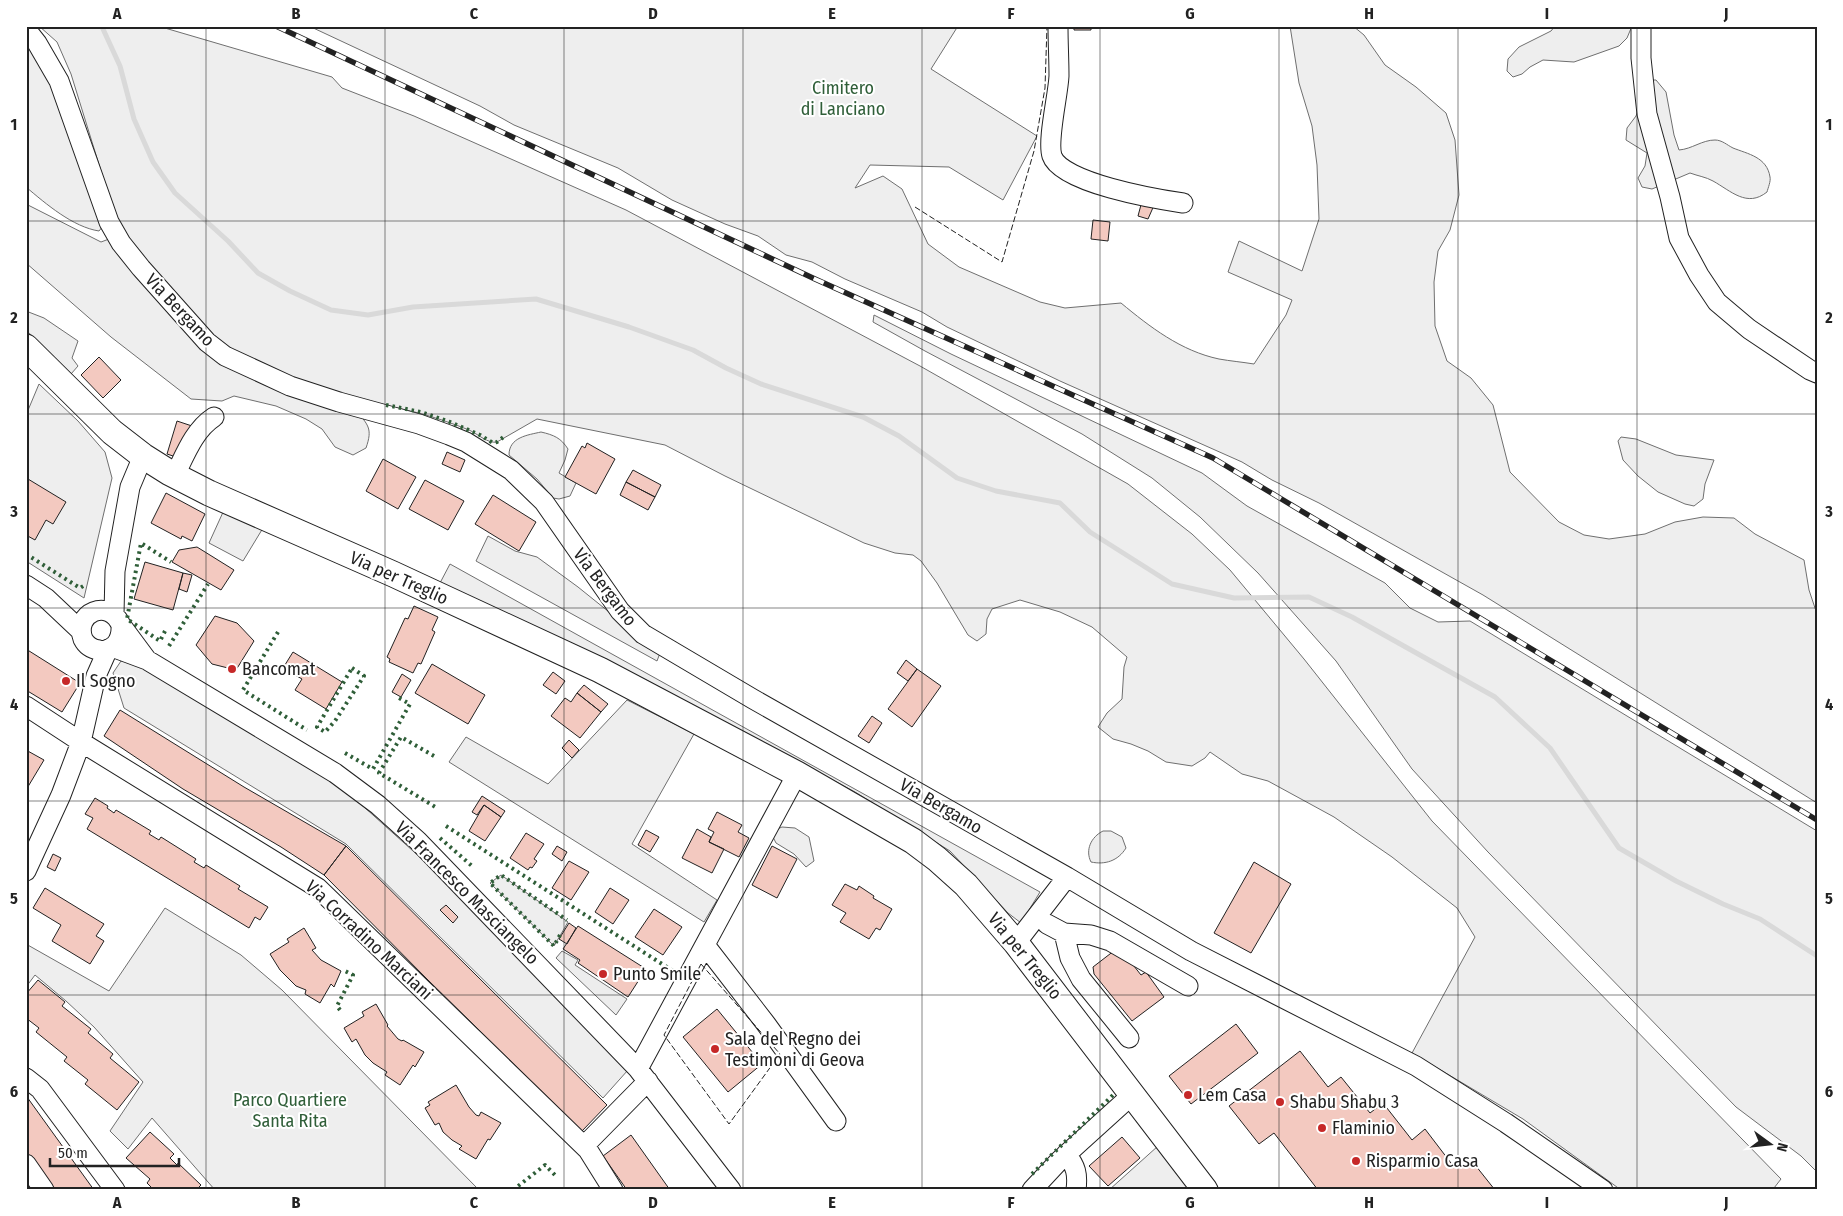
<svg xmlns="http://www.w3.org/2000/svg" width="1843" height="1216" font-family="'Fira Sans Condensed',sans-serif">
  <rect width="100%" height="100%" fill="#fff"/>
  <path fill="#eee" stroke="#6f6f6f" d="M39,26H158L332,77L342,88L414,116L626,210L920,366L1128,484L1192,534L1230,570L1304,659L1432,821L1781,1179L1774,1188L1776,1190H1621L1523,1119L1412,1053L1475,937L1457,908L1392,857L1334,817L1268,781L1242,774L1210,752L1205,758L1192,766L1166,762L1148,751L1131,744L1113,739L1098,727L1107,713L1122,699L1124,667L1127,657L1092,627L1060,612L1020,600L992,609L987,619L986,634L977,641L968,635L937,583L921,561L913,555L895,553L864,543L725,476L665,445L537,419L497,442C488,444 478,434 469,430C434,416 399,406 361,403L355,409C368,425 373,428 366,448L353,455L335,447L322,429L306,419L276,406L234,396L222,401L191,399L111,337L26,263V204L101,242L109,239L105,184L71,74L57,42Z
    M309,26H958L931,69L1037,136L1003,200L949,167L870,165L855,188L883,176L902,189L928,244L959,267L1040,302L1065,308L1121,303C1150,327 1181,351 1219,359C1230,361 1242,362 1254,364L1286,315L1292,300L1228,272L1239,241L1302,271L1319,219L1317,165L1312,126L1299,83L1290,26H1353L1364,35L1385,65L1416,87L1446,113L1455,140L1459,195L1450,230L1438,251L1434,282L1435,326L1447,361L1471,378L1493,405L1510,472L1559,522L1584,535L1609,539L1645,534L1675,522L1703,517L1734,518L1755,534L1804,560L1809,590L1817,614V803L1483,595L1319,503L1272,480L1242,462L1060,381L947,327L922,312L845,279L812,262L786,255L758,236L725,224L672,200L618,168L514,125L480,106Z
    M1555,26H1632L1627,38L1619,46L1574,62L1543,60L1530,67L1522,74L1513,77L1507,71L1508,59L1519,47L1551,31Z
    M26,36L52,73L103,226L99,231C73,227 46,204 26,187Z
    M1648,80H1656L1666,92L1674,135L1679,150C1692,149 1702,140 1715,140C1722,140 1727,145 1733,148C1748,154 1767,157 1770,177C1771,181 1768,188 1767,192C1747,208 1731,191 1713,181C1706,177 1698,176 1690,173L1652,189L1642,187L1638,178L1645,166L1647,153L1626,140L1627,128L1636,116L1641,102Z
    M26,311L44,318L78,341L72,358L78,366L71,374L26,330Z
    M874,315L951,354L1202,473L1247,506L1385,583L1410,608L1438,622L1470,621L1817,831V1172L1801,1156L1736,1107L1488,852L1412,769L1336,661L1258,573L1200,517L1152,478L1082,434L925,351L873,322Z
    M39,384L78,421L105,452L112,478L84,598L26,561V415Z
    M541,432C554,435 561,438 568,449L565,460L559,473L576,483L570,496L559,499L553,498L537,479L509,455C509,437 528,435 541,432Z
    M1621,437L1636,439L1676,455L1714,460L1705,484L1703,499L1694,506L1685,504L1658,492L1638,476L1623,460L1618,441Z
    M224,510L263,528L243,561L209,543Z
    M488,536L515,551L537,557L578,587L660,653L657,661L476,561Z
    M450,564L1040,892L1021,923L1008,913L950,851L855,792L648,681L564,640L440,583Z
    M121,661H129L192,696L344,789L433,869L628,1070L603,1098L346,844L124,708L113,673Z
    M627,700L694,734L632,844L717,900L704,922L449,762L466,737L548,784Z
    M782,827L795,828L809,837L814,861L806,867L794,854L776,843L773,837L775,830Z
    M1103,831H1111L1122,837L1126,848C1118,861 1105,865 1091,862C1085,850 1091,837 1103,831Z
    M501,875L568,922L554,946L490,883Z
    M165,908L241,955L282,990L479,1190H215L152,1118L128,1149L110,1131L143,1082L94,1027L66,1001L35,975L26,987V944L109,991Z
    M1158,1146L1193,1190H1109Z"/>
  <path fill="#ededed" stroke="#6f6f6f" d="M562,951L578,960L575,965L627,999L616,1015L556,958Z"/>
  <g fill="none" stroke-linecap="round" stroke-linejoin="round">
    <path stroke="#d9d9d9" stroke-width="5" d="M103,29L120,66L134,119L153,162L175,193L228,241L258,273L290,291L331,310L368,315L413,307L536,299L629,327L693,350L726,368L761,384L863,417L899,436L957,478L996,491L1060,503L1090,532L1172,584L1234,598L1309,597L1352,617L1495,697L1550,748L1619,848L1676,881L1723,904L1760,919L1817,956"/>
  </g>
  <path fill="#f3c9c0" stroke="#222" d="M1074,26H1091V30H1074Z
    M1142,201L1155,203L1148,219L1138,216Z
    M1093,220L1110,222L1108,241L1091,239Z
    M99,357L121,380L103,398L81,375Z
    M177,421L192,426L182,459L167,454Z
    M587,443L615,459L596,494L565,477L582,446L585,448Z
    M447,452L465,460L460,472L442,464Z
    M383,459L416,477L398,509L366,491Z
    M633,470L661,485L655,497L626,482Z
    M28,479L66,502L53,524L46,520L35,540L26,535V482Z
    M425,480L464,501L448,530L409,509Z
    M626,482L655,497L648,510L620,495Z
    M166,493L205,514L192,541L182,536L181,539L151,523Z
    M493,495L536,522L519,551L475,524Z
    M197,547L234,570L221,590L172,562L179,550Z
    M145,562L183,573L173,610L134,599Z
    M183,573L192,575L187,592L179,589Z
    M414,606L438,617L432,630L435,632L421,664L418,663L413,673L389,662L390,659L387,657L405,618L408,619Z
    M215,616L237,623L254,641L236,670L212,664L196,645Z
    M26,649L80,683L62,712L26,690Z
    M293,652L342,682L326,709L295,690L302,679L283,668Z
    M906,660L917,669L908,681L897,673Z
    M432,664L485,695L468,724L415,693Z
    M917,669L941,686L912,727L888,709Z
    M553,672L565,681L556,694L543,685Z
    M402,674L411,680L401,697L392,692Z
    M584,685L608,704L601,712L577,693Z
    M577,693L601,712L580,738L551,716L565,698L571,702Z
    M120,710L244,787L346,846L324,875L281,847L183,789L104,736Z
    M872,716L882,723L869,743L858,736Z
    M569,740L579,750L572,758L562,748Z
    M26,750L44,760L26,790Z
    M482,796L505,811L501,817L484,805L477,815L472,812Z
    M95,798L108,806L107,808L114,813L116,810L151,831L149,834L159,840L161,837L196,859L194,862L204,868L206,865L240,886L238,889L268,907L260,920L255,917L249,928L87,829L93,818L85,814Z
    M484,805L501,817L485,841L469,831Z
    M717,812L742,825L738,832L749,838L739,857L709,842L714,832L708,829Z
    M697,829L711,837L709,842L724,849L712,873L682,858Z
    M646,830L659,837L650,852L638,845Z
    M526,833L544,844L534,859L537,861L532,868L530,867L528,870L510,858Z
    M346,846L607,1105L582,1131L428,980L324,875Z
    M557,846L567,852L562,861L552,854Z
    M772,846L797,859L777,898L752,885Z
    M53,854L61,858L55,871L47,867Z
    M569,861L589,872L571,900L552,888Z
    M1254,862L1291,884L1251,953L1214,933Z
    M845,884L857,890L859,886L874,896L873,898L892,909L880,930L876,928L869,939L840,922L846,913L832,905Z
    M45,888L104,924L96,936L104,941L90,964L52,941L61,925L33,908Z
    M610,888L629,900L613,924L595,912Z
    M446,905L458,917L453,923L440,910Z
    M654,909L682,927L663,955L635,937Z
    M569,923L576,928L567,944L559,939Z
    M578,926L646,969L628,997L578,963L580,960L563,949Z
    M304,928L316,948L312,950L321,960L341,971L334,987L331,984L320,1003L305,994L306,990L296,986L280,970L270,954L289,942L287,939Z
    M1119,947L1141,975L1146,972L1164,997L1132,1021L1094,974L1093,967Z
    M38,980L65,1002L62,1006L91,1029L88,1033L113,1054L110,1058L139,1082L117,1110L85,1084L88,1080L64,1061L67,1057L36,1032L39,1028L26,1018V994Z
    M376,1004L388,1025L387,1026L398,1039L402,1041L403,1040L424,1052L415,1067L413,1065L400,1085L385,1075L387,1072L373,1063L365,1055L356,1039L352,1042L344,1028L364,1016L362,1012Z
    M717,1009L762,1064L728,1092L683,1037Z
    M1236,1024L1258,1053L1191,1104L1169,1076Z
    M1300,1051L1328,1087L1341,1077L1370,1113L1383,1103L1412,1140L1425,1129L1454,1167L1468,1156L1495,1190H1318L1274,1133L1259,1144L1229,1106Z
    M456,1085L469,1107L476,1115L479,1116L481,1112L501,1123L490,1140L488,1139L476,1159L459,1149L462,1146L452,1140L443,1132L439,1123L435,1125L425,1108L430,1105L428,1102Z
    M27,1097L94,1190H47L26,1159Z
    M150,1132L174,1154L170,1158L177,1165L178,1163L201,1185L198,1188L199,1190H154L147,1183L150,1179L126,1158Z
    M631,1135L670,1190H627L603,1156Z
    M1122,1137L1140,1158L1108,1186L1089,1166Z"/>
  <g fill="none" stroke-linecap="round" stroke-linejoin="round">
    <defs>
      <path id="minor" d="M1058,26C1058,43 1059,60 1059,76C1058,96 1047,140 1052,156C1061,183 1156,199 1183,203
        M1641,26V58L1647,114L1670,197L1679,238L1699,275L1717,302L1749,329L1810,370L1817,373
        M26,29L37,43L59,81L109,222L121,243L141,268L207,342L225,356L290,386L339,402L419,424L449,435L466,442L511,470L544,502L620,611L643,634L753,699L1067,877L1191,951L1416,1066L1506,1123L1603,1190
        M175,475C185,455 194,430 214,417
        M26,585L46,598L81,631
        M114,614L115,571L130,487L143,456
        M121,625C122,639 114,653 99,650C92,649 86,645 83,639C73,613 109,597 121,625L147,660
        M112,647L147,660L335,773L378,805L418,841L638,1069L731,1190
        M26,706L81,742L318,888L588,1150L613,1190
        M26,871L61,795L81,742L96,676L108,649
        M1047,924L1064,933L1091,935L1110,941L1188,986
        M1064,933L1070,958L1081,979L1129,1038
        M1016,943L1067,877
        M705,945L766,1024L836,1121
        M638,1069L797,774
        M26,1078L40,1089L115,1190
        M584,1146L648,1081
        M1066,1154C1076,1166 1078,1174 1076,1190
        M26,1164L44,1190
        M1032,1190L1059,1161L1133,1094"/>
      <path id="major" d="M26,347L112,432L143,456L170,473L209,493L393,574L600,670L797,774L913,841L937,859L966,885L1016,943L1205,1190"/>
    </defs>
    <use href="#minor" stroke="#222" stroke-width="21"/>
    <use href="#major" stroke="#222" stroke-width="27"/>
    <use href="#minor" stroke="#fff" stroke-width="19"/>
    <use href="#major" stroke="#fff" stroke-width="25"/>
    <defs>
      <path id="rail" d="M276,26L815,279L1213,458L1817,820"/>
    </defs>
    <use href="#rail" stroke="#222" stroke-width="5.5"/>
    <use href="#rail" stroke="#fff" stroke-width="4" stroke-dasharray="11" stroke-linecap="butt"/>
    <path stroke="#2f5e38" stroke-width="4" stroke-dasharray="2.5 4" stroke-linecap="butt" d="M386,405L421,412L450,422L480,435L493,443L497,442L505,436
      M26,554L80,588L85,585
      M165,631L160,641L127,619L141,543L171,562
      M278,632L243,690L307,730
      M169,646L208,584
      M352,668L364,676L335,721L325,732L317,727Z
      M345,753L373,769L410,704L399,698
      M434,756L401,737L379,773L437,808
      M446,826L673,971
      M440,838L472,866
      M560,935L554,946L490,883L501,875L567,920
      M340,1010L337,1006L353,975L343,970
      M1032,1174L1114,1094
      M513,1190L545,1165L555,1175"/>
    <path stroke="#222" stroke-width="1" stroke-dasharray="6 2.5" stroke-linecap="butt" d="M915,207L1002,262L1034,151L1045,88L1047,26
      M701,964L780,1054L729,1124L664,1035Z"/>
  </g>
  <path fill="none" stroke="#222" stroke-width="1" stroke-opacity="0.55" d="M206,26V1190M385,26V1190M564,26V1190M743,26V1190M922,26V1190M1100,26V1190M1279,26V1190M1458,26V1190M1637,26V1190M26,221H1817M26,414H1817M26,608H1817M26,801H1817M26,995H1817"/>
  <g fill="#c62828" stroke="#fff" stroke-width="2">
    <circle cx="232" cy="669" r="5"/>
    <circle cx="66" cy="681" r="5"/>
    <circle cx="603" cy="974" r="5"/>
    <circle cx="715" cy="1049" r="5"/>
    <circle cx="1188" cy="1095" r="5"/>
    <circle cx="1280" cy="1102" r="5"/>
    <circle cx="1322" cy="1128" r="5"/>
    <circle cx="1356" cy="1161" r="5"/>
  </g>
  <g text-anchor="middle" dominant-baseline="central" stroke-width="4" stroke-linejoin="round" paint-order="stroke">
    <g font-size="18" fill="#2f5e38" stroke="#fff">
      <text x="843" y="88">Cimitero<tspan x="843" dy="21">di Lanciano</tspan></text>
      <text x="290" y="1100">Parco Quartiere<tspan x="290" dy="21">Santa Rita</tspan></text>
    </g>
    <g font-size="18" fill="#222" stroke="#fff">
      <text transform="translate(180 310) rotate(47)">Via Bergamo</text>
      <text transform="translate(399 578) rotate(24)">Via per Treglio</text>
      <text transform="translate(605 587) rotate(53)">Via Bergamo</text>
      <text transform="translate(941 806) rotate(30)">Via Bergamo</text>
      <text transform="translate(467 893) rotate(45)">Via Francesco Masciangelo</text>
      <text transform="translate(369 940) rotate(43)">Via Corradino Marciani</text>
      <text transform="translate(1025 956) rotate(51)">Via per Treglio</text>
    </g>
    <g font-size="18" fill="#222" stroke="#fff" text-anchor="start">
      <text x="242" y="669">Bancomat</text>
      <text x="76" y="681">Il Sogno</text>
      <text x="613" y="974">Punto Smile</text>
      <text x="725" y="1039">Sala del Regno dei<tspan x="725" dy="21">Testimoni di Geova</tspan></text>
      <text x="1198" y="1095">Lem Casa</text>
      <text x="1290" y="1102">Shabu Shabu 3</text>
      <text x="1332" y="1128">Flaminio</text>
      <text x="1366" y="1161">Risparmio Casa</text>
    </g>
  </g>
  <rect width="1843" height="1216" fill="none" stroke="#ffffff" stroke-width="55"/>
  <g transform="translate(1770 1144) rotate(105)" stroke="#ffffff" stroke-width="4" paint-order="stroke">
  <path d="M0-4L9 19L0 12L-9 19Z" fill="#222222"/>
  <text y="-8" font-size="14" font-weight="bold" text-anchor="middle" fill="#222222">N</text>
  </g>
  <path d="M50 1158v8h129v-8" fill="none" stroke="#222222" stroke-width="2.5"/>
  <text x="58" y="1158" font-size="15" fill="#222222" stroke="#ffffff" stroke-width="4" paint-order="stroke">50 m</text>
  <rect x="28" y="28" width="1788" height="1160" fill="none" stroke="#222" stroke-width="2"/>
  <g font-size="16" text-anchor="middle" font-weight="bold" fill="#222">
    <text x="117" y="19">A</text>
    <text x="296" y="19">B</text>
    <text x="474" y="19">C</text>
    <text x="653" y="19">D</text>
    <text x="832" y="19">E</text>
    <text x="1011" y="19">F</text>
    <text x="1190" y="19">G</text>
    <text x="1369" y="19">H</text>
    <text x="1547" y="19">I</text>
    <text x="1726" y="19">J</text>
    <text x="14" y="130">1</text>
    <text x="1829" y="130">1</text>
    <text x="14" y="323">2</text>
    <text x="1829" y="323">2</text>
    <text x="14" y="517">3</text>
    <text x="1829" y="517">3</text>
    <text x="14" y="710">4</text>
    <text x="1829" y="710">4</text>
    <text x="14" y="904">5</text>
    <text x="1829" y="904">5</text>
    <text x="14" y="1097">6</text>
    <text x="1829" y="1097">6</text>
    <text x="117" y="1208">A</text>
    <text x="296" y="1208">B</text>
    <text x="474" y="1208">C</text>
    <text x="653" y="1208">D</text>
    <text x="832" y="1208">E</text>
    <text x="1011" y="1208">F</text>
    <text x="1190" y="1208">G</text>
    <text x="1369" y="1208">H</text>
    <text x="1547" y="1208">I</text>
    <text x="1726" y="1208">J</text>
  </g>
</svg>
